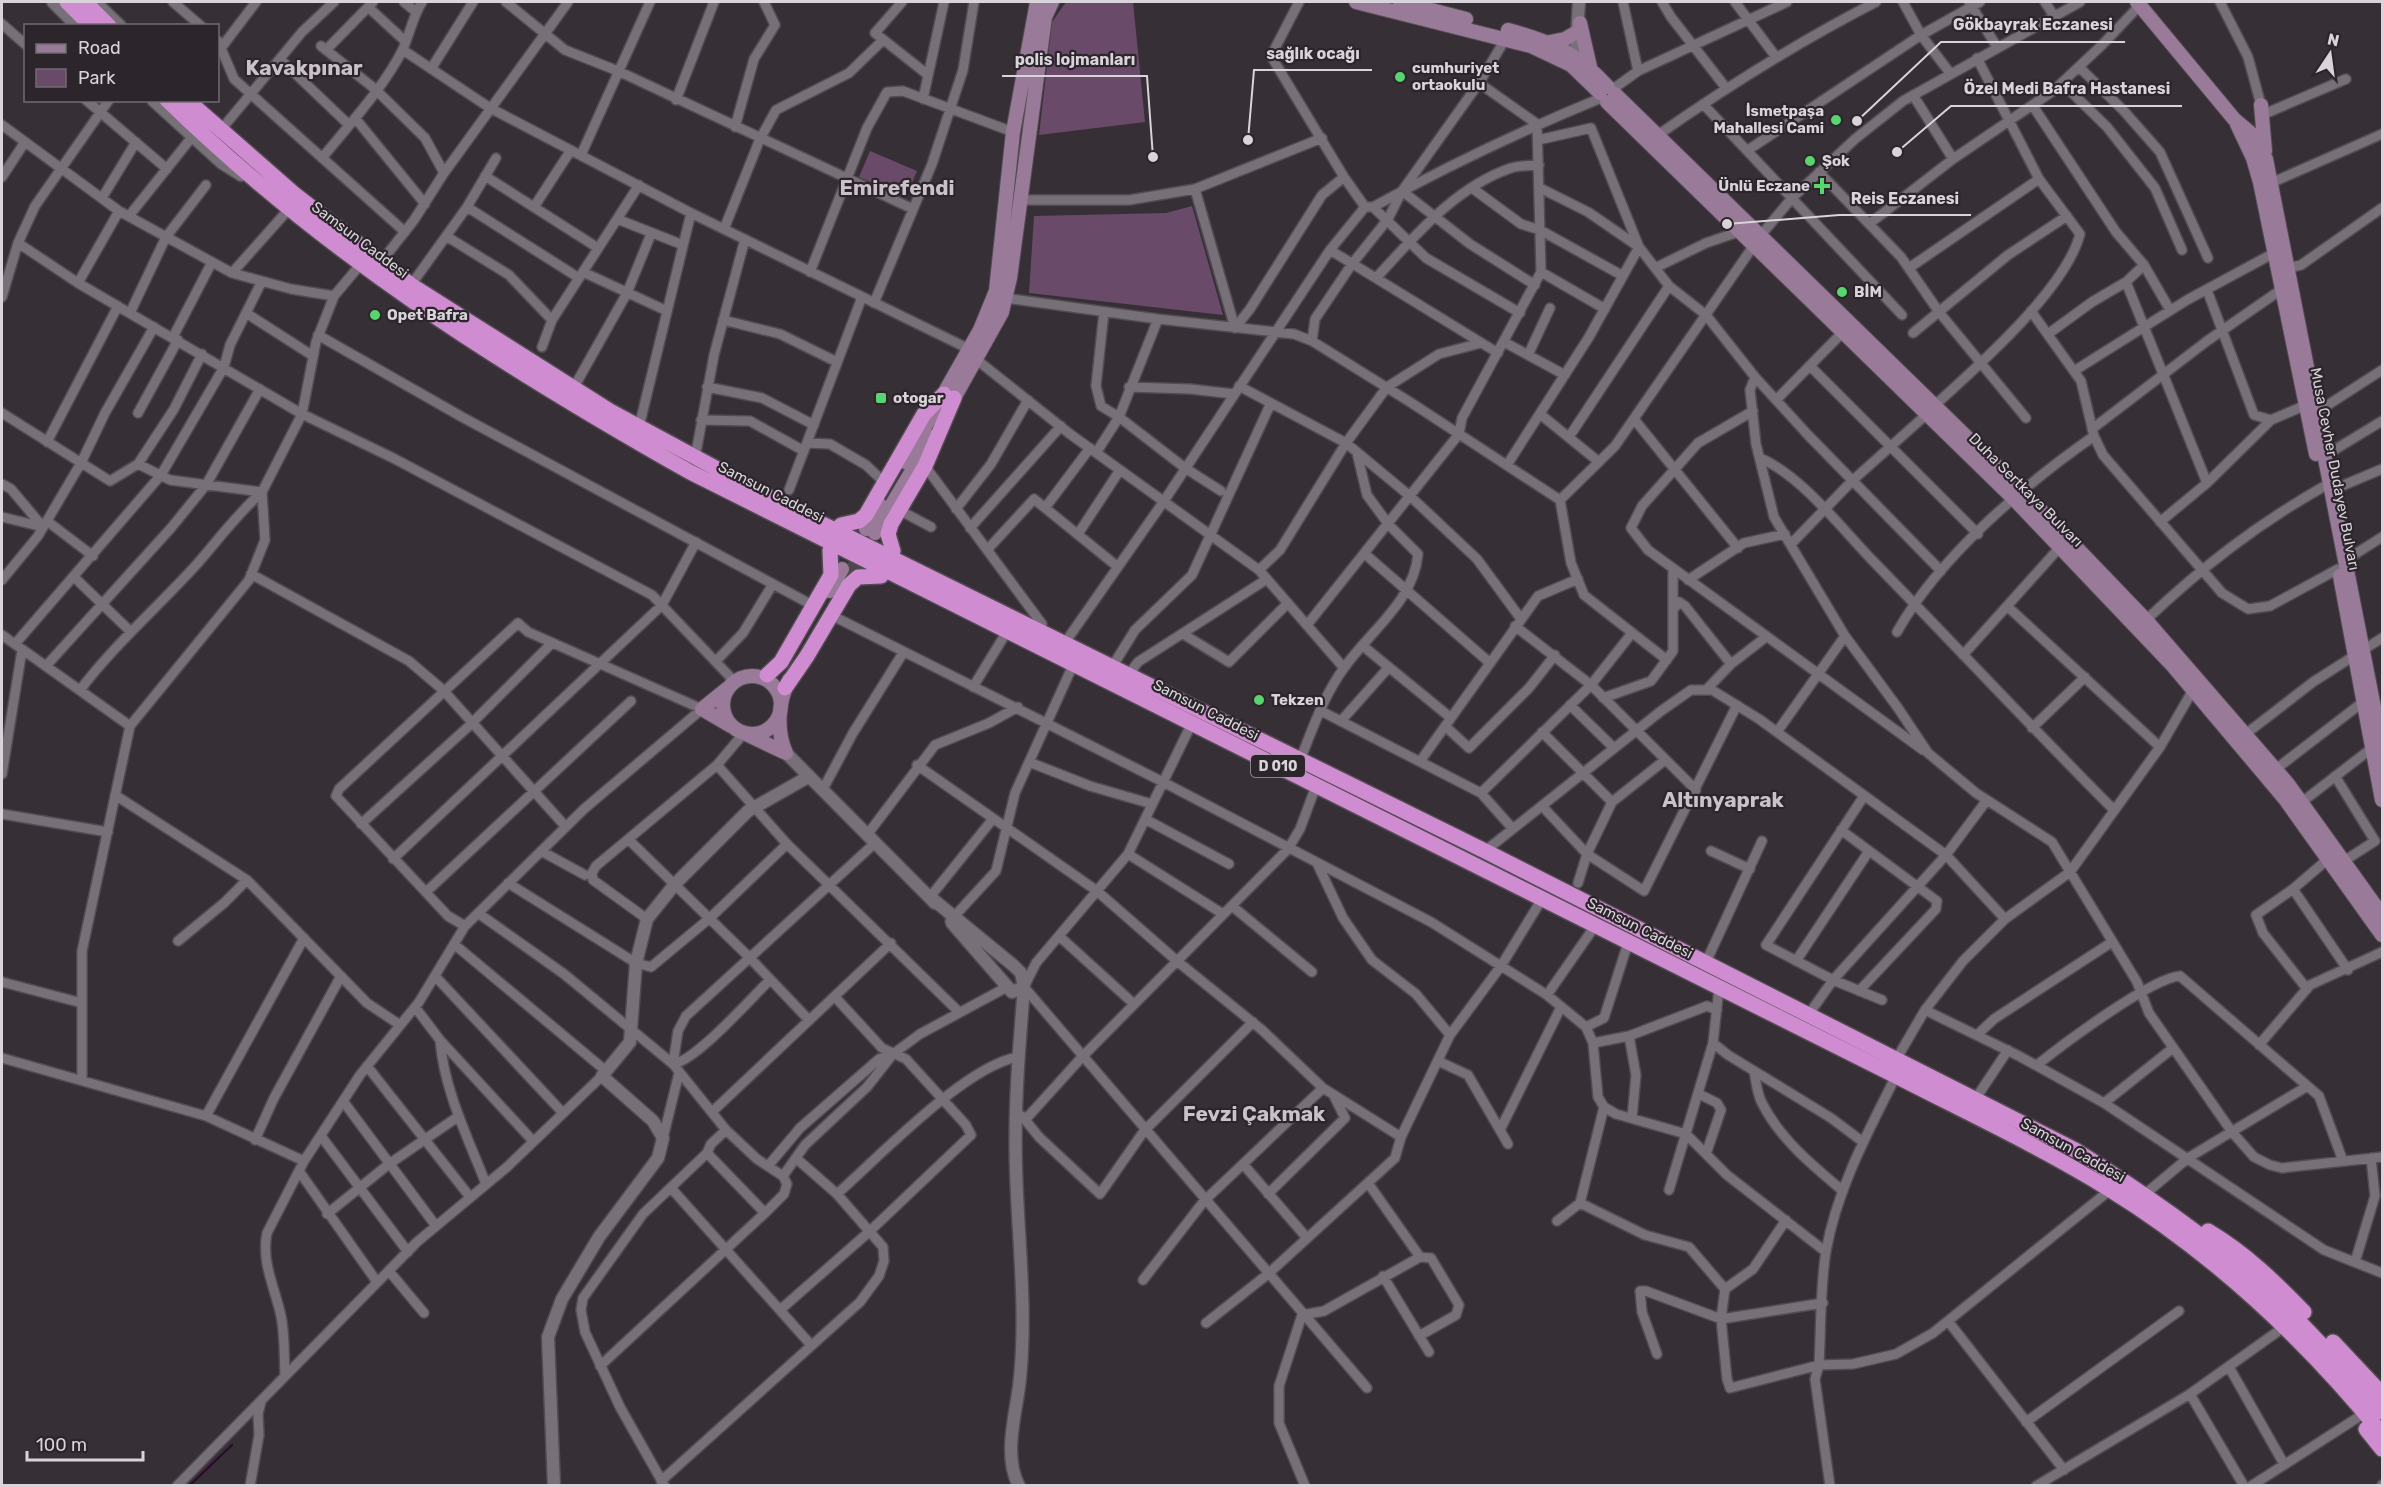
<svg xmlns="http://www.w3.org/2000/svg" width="2384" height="1487" font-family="Rubik,sans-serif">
  <rect width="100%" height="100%" fill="#362f36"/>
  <path fill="#6a4a69" d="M1066,2H1133L1145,122L1039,135L1052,22Z
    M870,151L917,171L906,197L859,177Z
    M1192,206L1223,315L1029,293L1034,216L1166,213Z"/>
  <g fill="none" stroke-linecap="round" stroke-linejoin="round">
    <path stroke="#2b082b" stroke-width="2" d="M189,1486L232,1445"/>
    <path stroke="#4e484e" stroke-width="14" stroke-dasharray="14 7" stroke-linecap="butt" d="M849,574L866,548"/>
    <defs>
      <path id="minor" d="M173,2L201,26
        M404,2L416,12
        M506,2L565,50L618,71L913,209
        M902,2L875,33L928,75
        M1299,2L1271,56L1344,177L1365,207H1373C1447,166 1523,130 1601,98
        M1623,2L1638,71
        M1662,2L1671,17L1726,88
        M1735,2L1776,57
        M1903,2L1921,35L1950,73
        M1969,2L1997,47
        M2045,2L2054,16
        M2220,2L2248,57L2261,105
        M368,7L405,41
        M2,24L26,45
        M218,41L234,79L405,232
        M321,46L375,89L425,138L444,173
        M221,48L256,2
        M326,50L373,2
        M403,50L490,108L691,213L969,349L977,360L1070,434L1259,570L1344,668
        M280,59L349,125
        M2079,67L2123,110L2160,152L2208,258
        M431,69L473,2
        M2062,83L2107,127L2155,188L2182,250
        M1613,89L1638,71L1787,2
        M1913,95L1953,159
        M923,99L944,2
        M86,100L167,169
        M676,100L714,2
        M1703,104L1902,315
        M2033,106L2116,232L2144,265L2170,310
        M2262,115L2346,79
        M355,118L425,204
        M2,125L119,211L232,273L291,289L334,296
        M735,127L754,59L775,25L764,2
        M220,131L302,32L334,2
        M1658,135C1728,86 1800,41 1876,2
        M1748,150L1921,35L1980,2
        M581,155L650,2
        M322,158C348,126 385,86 403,49C410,33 413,16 422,2
        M1819,172L1901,257L1939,312L2026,418
        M485,176L598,248
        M2,177L25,142
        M2271,183L2382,134
        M1472,188L1521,224L1540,230L1623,276
        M1540,188L1588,212L1639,247L1669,286L1706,315L1755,377L1808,435L1941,571
        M1195,189L1235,328
        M1402,191L1470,244L1535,285
        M102,198L136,142
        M1019,200H1129L1195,189L1322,138
        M467,207L579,278
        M534,207L571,150
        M1373,207L1426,258L1520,313
        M129,216L192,137
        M617,219L683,245
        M1869,224L1953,159L2053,91L2102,45L2140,5
        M724,229L760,139L776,110L849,73L883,40
        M446,236L509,275L552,320
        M18,243L78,283L302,414L393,458L652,595L735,682
        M1330,250L1498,353
        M381,262L414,220L444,173L568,2
        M2144,265L2126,282L2207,483
        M1655,268L1706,243L1741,231
        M1909,268L2039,179
        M2288,268L2301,265L2382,208
        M583,272L667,311
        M810,272L867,128L887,92L903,91L1013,132
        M1541,272L1605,309
        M232,273L289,209
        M1376,278C1415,236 1455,187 1511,168C1520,165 1530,166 1539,165
        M78,283L119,211
        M411,285L467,207L496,158
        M2207,290L2254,415L2271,420
        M2,297L18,243L35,206L109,100
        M1005,298L1158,319L1294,334L1312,341L1410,402L1560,500
        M874,303L932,164L963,70L974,2
        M2031,311L2081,381L2094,436L2103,455L2222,593L2248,609L2270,606L2338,569
        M130,313L166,237L206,185
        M246,313L313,356
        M1158,319L1119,417L1185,468L1221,491
        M723,320L780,334L837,362
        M1235,328L1250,309L1322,195L1344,177
        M1913,333L2008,255L2067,216
        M2048,334L2092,302L2126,282
        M318,335L462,417L814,606
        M173,337L212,262
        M1312,341L1315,319L1352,264L1388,219L1402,191L1479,83L1506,38
        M1504,342L1565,375
        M542,347L552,320L639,185
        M1528,355L1550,308
        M1811,367L1978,534
        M2074,371L2187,300L2274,253
        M1755,377L1750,390L1756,444L1774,517L1845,636L1898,708L1928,753L1976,793L2052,842L2137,982L2149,1013L2232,1132L2254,1157L2270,1165L2282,1168L2382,1157
        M1239,386L1346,443L1411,497L1477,559L1521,619
        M707,387L762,398L814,425
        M1129,387L1190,389L1234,394
        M573,389L627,293L651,234
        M1776,400L1843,332
        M1934,406C1977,367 2066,289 2080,234L2039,179L1977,58
        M1753,411L1698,443L1642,506L1631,528L1648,550L1923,750
        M2317,412L2382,370
        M2,413L110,481L138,464L174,409L202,354
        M138,413L178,340
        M1540,414L1599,462
        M1634,419L1738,548
        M701,420L750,421L804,451
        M639,427L691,213
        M2092,429L2207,341L2282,289
        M1569,437L1669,286
        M47,442L118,306
        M807,443L830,444L866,465L885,483
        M1096,453L1119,417L1101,406L1096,386L1104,312
        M2326,455L2382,421
        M695,458L714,355L745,239
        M1760,458C1802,476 1841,528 1873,561C1954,644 2032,728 2114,810
        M138,464L170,480L262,492
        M1507,465L1589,337L1639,247L1591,128L1538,140
        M925,466L1042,624L1041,634
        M2,484L11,489L43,527
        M789,490L862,297
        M2332,490L2382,469
        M1045,508L1090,448
        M956,509L991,464L1028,400
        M899,510L931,527
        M2,517L43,527
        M47,521L93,556
        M2160,522L2207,483L2271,420L2306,405
        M970,528L1061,426
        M1078,534L1120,470
        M1791,544L1853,480L1927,414
        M987,550L1034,499L1118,567
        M1365,554L1490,663
        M2346,560L2382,537
        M1259,570L1280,550L1346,443L1387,387L1439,354L1481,343
        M251,574L409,661L443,690L566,827
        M74,577L131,632
        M2,580L38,536L81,463L105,413L154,327
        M1688,580L1744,543L1785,534
        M2008,607L2160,747
        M1673,610L1679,602L1685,606L1731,664
        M831,615L1163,782L1431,922L1501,966L1547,995L1586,1027L1593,1043L1598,1097L1604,1107L1616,1114L1686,1134L1727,1175L1826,1252
        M2146,620C2202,567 2256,525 2323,487
        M1307,625L1459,434L1462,418L1541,272L1537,124L1479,83
        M1515,626L1591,685L1696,790
        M1897,632C1939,557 2024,485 2094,436
        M1183,634L1229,662L1288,603
        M2,635L130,726
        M15,644L161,475L224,367L230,345L262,281
        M1064,644L1164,501L1330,250L1365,207
        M1363,646L1451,718
        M1963,655L2060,547
        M1667,660L1584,595L1571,563L1560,500L1615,446L1761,235L1792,198L1855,139L1903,101L2080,2
        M716,661L743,633L773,584
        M46,666L171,528L206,485L260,389
        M1112,667L1135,630L1192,575L1271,403
        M1129,674L1138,662L1267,579
        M973,687L1003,638
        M80,690C115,644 158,607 197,564C218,540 237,514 262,492
        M1706,690L1731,664L1766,637
        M1603,698L1651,681L1673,651V569
        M1570,705L1614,748
        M1321,711L1481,793L1513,829
        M1341,721L1389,667
        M1192,723L1128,854L1036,963L1024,987L1367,1388
        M1445,726L1469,748L1529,688L1555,655
        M2032,728L2085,677
        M1542,732L1612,802
        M1777,732L1845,636
        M2247,733L2313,682L2382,638
        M1300,760C1313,728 1324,695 1344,668C1370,631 1414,601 1418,554L1389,525L1367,495L1357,453
        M1421,760L1538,596L1578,579
        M1029,762L1090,786L1152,804
        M717,765L787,844L959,1012
        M917,765L1097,891L1177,961L1262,1030L1323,1088L1401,1137
        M2276,769L2363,702
        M2,774L22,650
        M2335,776L2375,841L2344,861
        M822,791L853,733L903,653
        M1481,793L1591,685L1632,633
        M115,795L247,880L367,1003L400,1025
        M1864,796L1766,945L1833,980L1882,1000
        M2302,802L2372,748
        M1542,806L1587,854L1644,891L1737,705
        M2,814L108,832
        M1145,819L1229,864
        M361,824L469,726L552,643
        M1841,830L1937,901L1936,909L1859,991
        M867,835L935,745L989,723L1018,707
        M629,840L749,957L809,1020
        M541,851L585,875
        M1485,851L1661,711L1691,690H1712L1759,719L1946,855L2005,919
        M1711,851L1750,869
        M1128,854L1223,914
        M393,859L662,605L696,542
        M1317,863L1343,918L1372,960L1416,994L1450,1035
        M508,883L636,963L651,967L710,918L787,844
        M1578,883L1587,854L1612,802L1665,760
        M2293,889L2348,970
        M426,892L631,701
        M930,897L992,820
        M1232,906L1312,972
        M478,913L564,974L673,1064L726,1130L757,1159L783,1176L787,1184L784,1194L765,1213L600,1366
        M647,919L593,880L592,873L596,866L717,765L744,733
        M950,921L996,871L1015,793L1074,663
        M1059,936L1134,1004
        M178,941L224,903L247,880
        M454,944L606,1071
        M1796,961L1869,851
        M1706,962L1762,841
        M435,976L563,1113
        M770,980C751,998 696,1061 673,1064L678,1031L686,1016L875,843
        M2,982L82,1003
        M2307,989L2263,933L2256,915L2293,889L2328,859
        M1547,995L1595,926
        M415,1007L440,1040L533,1141
        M1925,1010L2019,1056L2104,1103L2324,1250L2382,1273
        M1809,1014L1833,980L1946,855L1987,800
        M1586,1027L1604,1018L1628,943
        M1977,1035L1994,1019L2112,942
        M1629,1036L1636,1075L1632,1118
        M440,1040C444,1090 468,1138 486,1184
        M1593,1043L1629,1036L1707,1006L1717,1010
        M1713,1043L1728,1055L1831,1118L1863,1142
        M2259,1045L2310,985L2382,952
        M2,1058L206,1116L304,1161
        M1897,1058L1925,1010L1963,961L2005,919L2070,872L2160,747L2193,690
        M1438,1061L1468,1075L1508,1144
        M2037,1065C2062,1045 2151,978 2180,976L2319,1096L2343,1161
        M367,1066L470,1197
        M1754,1071C1756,1081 1757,1094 1762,1103C1780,1139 1813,1166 1843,1191
        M1896,1076C1868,1132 1837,1189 1826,1251C1820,1288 1821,1328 1819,1365L1853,1364L1896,1354L1933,1333L2110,1190
        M82,1079V951L130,726L249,580L265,540L262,492L302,414L316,342L334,296L360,265
        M1699,1094L1717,1103L1721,1110L1706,1154
        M1976,1098L2008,1050
        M343,1101L436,1226
        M2104,1103L2173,1048
        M712,1112L891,943
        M206,1116L304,938
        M1022,1116L1039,1137L1100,1194L1144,1131L1253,1022
        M1025,1120L1082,1057L1288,849L1300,829L1316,786
        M1500,1130L1561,1007
        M321,1136L408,1252
        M663,1138L679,1073
        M255,1140L274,1098L341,976
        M707,1153L765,1213
        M1243,1164L1307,1238
        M768,1166L800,1128L879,1059L893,1054L920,1034L1007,987
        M299,1171L377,1282
        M783,1176L805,1145L867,1087L893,1054
        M671,1188L811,1345
        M1669,1190L1713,1043L1719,988
        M837,1194C878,1158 967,1064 1019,1057
        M1268,1194L1345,1118L1334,1096
        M2144,1195L2188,1158L2306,1087
        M1580,1203L1645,1235L1689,1247L1725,1289
        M327,1214L389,1164L459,1116
        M1786,1220L1753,1269L1725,1289L1721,1319L1727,1379L1730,1388L1819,1365L1815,1379L1830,1486
        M1557,1221L1580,1203L1604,1107
        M2355,1262L2375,1196L2371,1158
        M389,1271L424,1313
        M1383,1276L1429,1352
        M1143,1280L1204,1201L1323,1088
        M780,1310L870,1231L971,1135L966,1125L906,1059L882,1048L835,997
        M1948,1321L2064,1470
        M1206,1323L1268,1274L1395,1158L1401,1137L1450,1035L1501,966L1542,899
        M1419,1336L1456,1315L1459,1305L1431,1258L1420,1257
        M1657,1354L1642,1312L1640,1291H1646L1721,1319L1823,1303
        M2229,1367L2284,1464
        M285,1376C284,1357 285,1335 281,1316C275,1288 261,1262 267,1233L304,1161L360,1075L419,1002L465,926L584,809L702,709L528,632L518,623L339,789L336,796L448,916L465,926
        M2190,1394L2244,1486
        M2026,1422L2179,1311
        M661,1481L860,1302L879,1276L884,1261L883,1247L837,1194L797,1159
        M664,1485L620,1407L585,1332L581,1310L583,1298L643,1214L707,1153L711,1144L726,1130
        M177,1486L417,1242L507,1167L602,1076
        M250,1486L259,1435L258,1414L261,1402
        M1305,1486L1279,1423V1386L1302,1315L1324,1311L1420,1257L1368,1183
        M2036,1486L2190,1394L2277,1332
        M2251,1486L2357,1418
        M2382,1486V1485"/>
      <path id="tertiary" d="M53,2L77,26
        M95,2L120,26
        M1575,66L1579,2
        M153,100L222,163L241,175
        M786,753L935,903
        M930,897L1014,966L1021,973L1024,987C1019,1048 1014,1108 1016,1169C1018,1239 1027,1309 1020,1378C1017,1412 1002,1454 1019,1486
        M952,923L1012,992L1024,987
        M554,1486L548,1337L562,1299L599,1237L658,1158L663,1138L653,1121L602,1076L630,1042L636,963L647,919L675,884L748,811L808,777"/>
      <path id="secondary" d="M1356,2L1531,46L1571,65L1600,93
        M1400,2L1466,19
        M2137,2L2234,119L2253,135L2266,159L2382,748
        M1580,23L1590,67
        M1508,30C1552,42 1577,53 1608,87
        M1550,42L1565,39L1577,32
        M1615,94L2022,491L2146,620L2288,784L2382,915
        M1607,102L2014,499L2173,666L2285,799L2382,935
        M2261,105L2265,151
        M2237,124L2253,158L2260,182L2316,454
        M949,407L1002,312L1010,278L1045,17L1052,2
        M905,462L980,330L996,291L1013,132L1037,2
        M866,529L880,505
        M875,533L932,437
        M2340,576L2382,800
        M830,591L842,569
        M723 705a29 29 0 1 1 58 0a29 29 0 1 1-58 0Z
        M728,688L702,709L731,726
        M748,735L786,753
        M786,753C776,731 778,702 789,680"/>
      <path id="trunk" d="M67,2L91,26
        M85,2L109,26
        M167,100C325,254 499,364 690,472L1896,1076C1968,1113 2041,1147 2109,1189C2213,1253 2306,1340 2382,1434
        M187,100L293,193L411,285L610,411L782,504L1485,851L2077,1151C2136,1188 2195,1228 2248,1274C2297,1315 2339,1364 2382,1412
        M841,525L859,521L866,515L924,414L944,394
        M893,551L888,534L891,524L925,466L954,398
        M767,675L781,662L831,575L830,550
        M785,688L807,656L849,585L858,577L881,576
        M2208,1231C2245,1253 2274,1281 2304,1312
        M2333,1342L2382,1394
        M2366,1429L2382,1449"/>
    </defs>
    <use href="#minor" stroke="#524c52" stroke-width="12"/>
    <use href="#tertiary" stroke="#524c52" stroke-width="15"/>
    <use href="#secondary" stroke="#524c52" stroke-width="16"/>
    <use href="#trunk" stroke="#524c52" stroke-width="18"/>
    <use href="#minor" stroke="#787078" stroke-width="9"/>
    <use href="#tertiary" stroke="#787078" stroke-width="12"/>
    <use href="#secondary" stroke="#997a99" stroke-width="14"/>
    <use href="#trunk" stroke="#d08cd0" stroke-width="15"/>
  </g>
  <g fill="#59d56f" stroke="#2c252c" stroke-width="2">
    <circle cx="1400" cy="77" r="6"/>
    <circle cx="1836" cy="120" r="6"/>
    <circle cx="1810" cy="161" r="6"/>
    <path d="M1819 177h6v6h6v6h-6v6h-6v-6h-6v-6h6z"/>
    <circle cx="1842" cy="292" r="6"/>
    <circle cx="375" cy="315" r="6"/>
    <rect x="875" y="392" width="12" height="12" rx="3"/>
    <circle cx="1259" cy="700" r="6"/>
  </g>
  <g text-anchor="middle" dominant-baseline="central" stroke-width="4.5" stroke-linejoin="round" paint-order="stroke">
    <rect fill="#2c252c" stroke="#a5a0a5" stroke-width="1.5" x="1251" y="755" width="54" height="22" rx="4.5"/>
    <g font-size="14" font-weight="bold" fill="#d9d4d9">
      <text x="1278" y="766">D 010</text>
    </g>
    <g font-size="15" font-weight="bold" fill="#d9d4d9" stroke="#2c252c" text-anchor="start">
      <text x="1412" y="68">cumhuriyet<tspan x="1412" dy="17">ortaokulu</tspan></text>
      <text x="1824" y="111" text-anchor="end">İsmetpaşa<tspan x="1824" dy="17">Mahallesi Cami</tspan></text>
      <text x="1822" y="161">Şok</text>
      <text x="1810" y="186" text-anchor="end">Ünlü Eczane</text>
      <text x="1854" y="292">BİM</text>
      <text x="387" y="315">Opet Bafra</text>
      <text x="893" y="398">otogar</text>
      <text x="1271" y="700">Tekzen</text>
    </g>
    <g font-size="15" fill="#d9d4d9" stroke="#2c252c">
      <text transform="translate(360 240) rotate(37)">Samsun Caddesi</text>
      <text transform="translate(2335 469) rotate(79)">Musa Cevher Dudayev Bulvarı</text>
      <text transform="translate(2026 490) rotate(45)">Duha Sertkaya Bulvarı</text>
      <text transform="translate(771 492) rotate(27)">Samsun Caddesi</text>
      <text transform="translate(1206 710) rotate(27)">Samsun Caddesi</text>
      <text transform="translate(1640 928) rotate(27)">Samsun Caddesi</text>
      <text transform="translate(2073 1150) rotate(29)">Samsun Caddesi</text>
    </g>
    <g font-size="21" font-weight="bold" fill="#cac1c9" stroke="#2c252c">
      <text x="304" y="67">Kavakpınar</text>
      <text x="897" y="187">Emirefendi</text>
      <text x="1723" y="799">Altınyaprak</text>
      <text x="1254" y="1113">Fevzi Çakmak</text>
    </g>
  </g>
  <path fill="none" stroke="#d9d4d9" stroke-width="2" d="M1857 121L1941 42H2125M1248 140L1254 70H1372M1153 157L1147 76H1002M1897 152L1951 106H2182M1727 224L1839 215H1971"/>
  <g fill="#d9d4d9" stroke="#2c252c" stroke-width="2">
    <circle cx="1857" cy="121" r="6"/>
    <circle cx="1248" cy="140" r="6"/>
    <circle cx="1153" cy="157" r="6"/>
    <circle cx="1897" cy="152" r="6"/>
    <circle cx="1727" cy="224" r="6"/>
  </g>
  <g font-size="16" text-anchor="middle" font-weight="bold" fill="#d9d4d9" stroke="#2c252c" stroke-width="4.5" stroke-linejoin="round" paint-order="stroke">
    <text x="2033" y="30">Gökbayrak Eczanesi</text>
    <text x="1313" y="59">sağlık ocağı</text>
    <text x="1075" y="65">polis lojmanları</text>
    <text x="2067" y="94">Özel Medi Bafra Hastanesi</text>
    <text x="1905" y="204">Reis Eczanesi</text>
  </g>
  <rect width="2384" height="1487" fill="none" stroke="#d9d4d9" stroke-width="6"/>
  <rect x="24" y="24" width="195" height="78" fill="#2c252c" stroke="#716b71" stroke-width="1.5"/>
  <rect x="36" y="44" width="30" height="9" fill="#997a99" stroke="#716b71" stroke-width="1.5"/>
  <text x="78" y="54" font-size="18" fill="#d9d4d9">Road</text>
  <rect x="36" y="69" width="30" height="18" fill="#6a4a69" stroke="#716b71" stroke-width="1.5"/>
  <text x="78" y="84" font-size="18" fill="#d9d4d9">Park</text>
  <g transform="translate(2330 54) rotate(13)" stroke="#2c252c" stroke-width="4.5" paint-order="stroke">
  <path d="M0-4.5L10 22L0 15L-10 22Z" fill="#d9d4d9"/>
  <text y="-9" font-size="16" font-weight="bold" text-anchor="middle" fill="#d9d4d9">N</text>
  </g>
  <path d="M27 1451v9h116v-9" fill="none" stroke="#d9d4d9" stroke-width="3"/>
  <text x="36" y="1451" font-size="18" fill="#d9d4d9" stroke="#2c252c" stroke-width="4.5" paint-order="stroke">100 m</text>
</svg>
